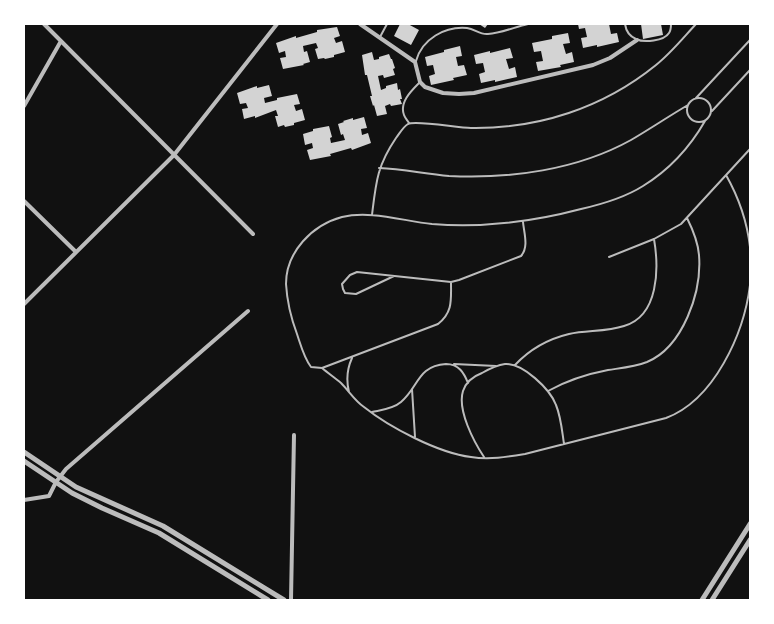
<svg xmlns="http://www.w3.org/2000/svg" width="774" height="624" font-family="'PT Sans',sans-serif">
  <rect width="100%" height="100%" fill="#111"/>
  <path fill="#d3d3d3" d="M400,24H408L419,30L411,45L394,36Z
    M479,24H488L485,28Z
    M578,24H609L611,34L617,33L619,42L597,47V45L583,48L581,38L587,37L585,28L579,29Z
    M641,24H661L663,35L643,39Z
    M337,27L340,36L334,38L336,43L342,41L345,52L334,55V57L325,59L324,58L318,59L315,49L318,48L316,43L303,46L304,52L307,51L310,62L303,64L304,65L283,69L280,58L286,57L285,51L279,53L276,43L296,36V38L317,32V30Z
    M568,33L570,43L563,44L566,54L572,52L574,62L560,65L561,67L538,71L536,62L543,61L541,51L534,52L532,43L552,39V36Z
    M460,46L462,56L456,57L458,66L464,65L467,75L453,78L454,80L431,85L429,76L435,74L433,65L427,66L425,57L444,52V50Z
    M510,48L513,58L506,59L509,69L515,67L517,77L495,82V80L481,83L479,74L485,72L483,63L476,64L474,55L490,51V53Z
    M372,52L374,60L379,59V57L389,54L391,59H392L395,68L393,69L395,75L384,78L383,75L378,76L381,90L386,88V86L397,83L398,90L400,89L402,99H400L402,104L391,106L390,104L385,106L387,114L377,116L374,105L373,106L370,96H372L367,75H365L362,55Z
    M269,85L272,96L264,98L265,103L277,100V98L297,94L300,104L294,105L296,111L302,109L305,120L294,123V125L285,127L284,125L278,127L275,116H278L276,110L255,118V116L244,119L242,109L248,108L246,103L240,104L237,93L257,86V88Z
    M364,117L367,128L361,129L362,135L368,133L371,143L352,150L351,148L330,154L331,156L310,160L307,150L313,148L312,143L305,145L303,134L313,131V129L329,126L332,137L330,138L331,143L345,140L343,134L341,135L338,124L344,122L343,121L353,118V120Z"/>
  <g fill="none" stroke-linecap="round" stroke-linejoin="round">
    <path stroke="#bcbcbc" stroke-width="2" d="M625,24C626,31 629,36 636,39C644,43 664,41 669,33C671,30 671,27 671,24
      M380,37L387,24
      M416,61C422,39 445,26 467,28C475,29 480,35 488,34C501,33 515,27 528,24
      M687 110a12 12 0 1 1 24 0a12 12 0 1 1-24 0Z
      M696,98L750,40
      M712,111L750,70
      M409,123C408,121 405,118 404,115C399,102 412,90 420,82
      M379,168C403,169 425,174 449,176C510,179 577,170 631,140C650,129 669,116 688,105
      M726,175C739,198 747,221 750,247
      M372,215C376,182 377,166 396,138C400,133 403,127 408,124C416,120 458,128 471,128C538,129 603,108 656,65C671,53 683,38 696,24
      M609,257L654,239L681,224L750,149
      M394,276L356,294L345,293L343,289L342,284L350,275L357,272L451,282L459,280L521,256C529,247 524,233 523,222
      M451,282C451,300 453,312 438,324L322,368L311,367C304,358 301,346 297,334C291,318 287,301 286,284C286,252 312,225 342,217C370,210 403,221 432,224C482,228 532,222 581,209C603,204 624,198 643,186C669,170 690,147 705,121
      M454,364L496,366
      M515,365C530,349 548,339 569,334C587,330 606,332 624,326C659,316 659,268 654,239
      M322,368C328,373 335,378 341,383C349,391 355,401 364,407C389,427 438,453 471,457C489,460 507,457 525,454L666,418C714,400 744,334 750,285
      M412,389L415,437
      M548,391C566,381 587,374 608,370C621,368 634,367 647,362C683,347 702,292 699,255C698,242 693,230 687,218
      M349,392C346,380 347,369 352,358
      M372,412C381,410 393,409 401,402C419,387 417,366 446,364C459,364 464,373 468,383
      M484,457C474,442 457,410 463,391C466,382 474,376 482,373C489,369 497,365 505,364C523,363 550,389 556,405C561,417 562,431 564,444"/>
    <path stroke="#bcbcbc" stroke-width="4" d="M44,24L253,234
      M360,24L415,62L420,82L425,87L443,93L459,94L474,93L593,65L610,58L637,40
      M24,106L61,41
      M24,201L76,252
      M24,304L174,155L277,24
      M24,500L49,496L56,482L66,469L248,311
      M291,600L294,435"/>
    <path stroke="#bcbcbc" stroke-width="5" d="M24,452L76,487L163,526L284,600
      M24,461L72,493L102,508L159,533L268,600
      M702,600L750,524
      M712,600L750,540"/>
  </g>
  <rect width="774" height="624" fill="none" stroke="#ffffff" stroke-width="50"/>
</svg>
